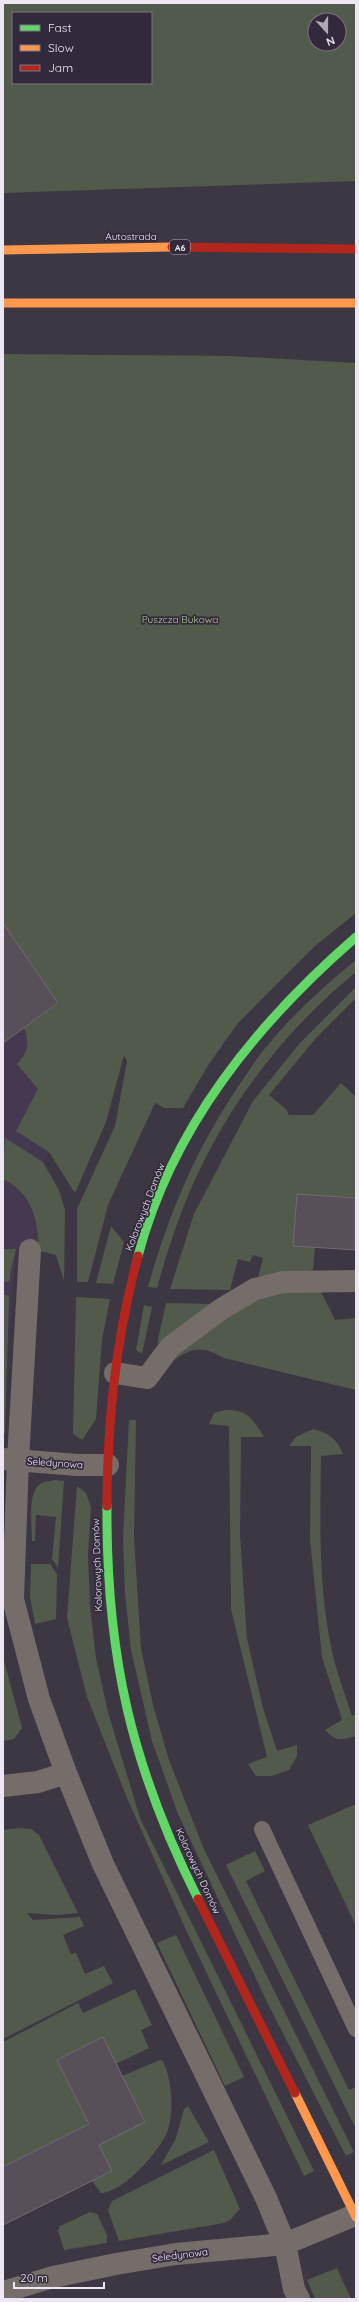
<svg xmlns="http://www.w3.org/2000/svg" width="359" height="2302" font-family="Quicksand,sans-serif">
  <rect width="100%" height="100%" fill="#3c3742"/>
  <path fill="#453951" d="M3,875L115,1044L43,1162L55,1252L16,1249L3,1409Z"/>
  <path fill="#525a4b" fill-rule="evenodd" d="M3,3H356V181L3,193ZM13,13H151V83H13ZM315,20H339V44H315Z
    M3,354L231,356L356,363V913L315,946L238,1023L209,1064L183,1108H164L155,1103L108,1205L88,1282H77V1209L115,1126L127,1061L124,1055L106,1122L75,1193L49,1152L16,1131L38,1089L17,1064C28,1053 30,1043 24,1028L59,1003L39,984L43,981L3,924Z
    M356,960V972C292,1024 238,1091 202,1165C182,1205 169,1246 157,1288L148,1287C169,1212 199,1142 244,1078C251,1068 258,1056 267,1046C293,1014 324,986 356,960Z
    M356,987V998L316,1038L269,1095L286,1109L289,1115H313L341,1083L356,1097V1198L297,1195L293,1246L315,1247L313,1270L258,1278L263,1258L253,1255L250,1262L238,1259L230,1290L170,1289L194,1214L253,1101L299,1044Z
    M5,1138L43,1162L59,1190L65,1210L64,1281L56,1255L39,1251C38,1220 33,1194 3,1179Z
    M111,1226L124,1242L113,1284L96,1283Z
    M3,1249H16C14,1261 10,1269 10,1281L3,1282Z
    M320,1290L335,1320L356,1318V1390L224,1358C202,1346 193,1347 174,1360L172,1357L240,1308L271,1294Z
    M3,1294L9,1296L5,1433L3,1437Z
    M76,1297L110,1299L102,1340L96,1419L82,1440L73,1434Z
    M166,1303L212,1304L157,1344Z
    M144,1305L152,1307L142,1354L136,1350Z
    M225,1410C247,1409 253,1419 264,1437H241L240,1535L247,1639L263,1708L277,1751L297,1745V1756L289,1770L271,1776H256L248,1764L267,1757L231,1609L229,1426L209,1424L214,1413Z
    M129,1420H136L134,1537L141,1648L153,1705L169,1760L203,1847L354,2152L346,2156L269,2006L178,1814L152,1741L131,1650L125,1594L123,1537Z
    M313,1429C329,1433 337,1439 343,1454L321,1456C320,1524 318,1594 334,1660C339,1679 346,1697 352,1716L356,1714V1736C341,1740 336,1742 325,1730L342,1720L322,1657L310,1540L311,1446H289L296,1437Z
    M55,1480L64,1481L58,1568L52,1559L56,1517L36,1515L35,1541H32C32,1527 27,1493 40,1484C44,1481 51,1481 55,1480Z
    M77,1486L86,1493L91,1507L88,1555L90,1606L96,1658L108,1712L140,1818L314,2171L304,2176L186,1930L127,1798L87,1697L67,1618Z
    M31,1564H50L57,1574L56,1619L35,1624L30,1597Z
    M3,1657L22,1728L14,1739L3,1741Z
    M356,1804V1926L308,1825Z
    M19,1828L31,1829L39,1835L78,1913L56,1915L27,1913L33,1920L80,1917L84,1926L63,1935L71,1954L76,1953L85,1974L104,1966L113,1983L3,2039V1830Z
    M255,1851L265,1871L246,1881L349,2090L356,2087V2129L226,1865Z
    M176,1935L244,2077L225,2086L157,1943Z
    M135,1989L152,2025L141,2030L149,2048L116,2064L103,2037L57,2060L89,2124L3,2167V2042L78,2003L83,2013Z
    M160,2060L163,2061C172,2081 174,2109 168,2130C161,2150 123,2193 101,2193L92,2181L99,2145L145,2121L122,2076Z
    M188,2106L209,2142L161,2165L176,2138L184,2109Z
    M214,2150L240,2209L230,2220L224,2223L119,2241L108,2210L112,2201Z
    M90,2212L97,2214L107,2235V2243L64,2250L58,2231L60,2226Z
    M337,2268L351,2299H315L307,2280Z"/>
  <path fill="#585059" stroke="#726b74" d="M3,923L58,1003L3,1043Z
    M297,1194L356,1198V1250L293,1246Z
    M103,2037L145,2122L99,2145L112,2171L3,2225V2167L89,2124L57,2060Z"/>
  <g fill="none" stroke-linecap="round" stroke-linejoin="round">
    <path stroke="#746d6a" stroke-width="16" d="M262,1829L356,2029"/>
    <path stroke="#746d6a" stroke-width="22" d="M30,1250L18,1460L13,1599L39,1699L66,1773L103,1864L266,2198L285,2244L294,2289L299,2299
      M115,1373L147,1378L170,1347L220,1310L255,1289L283,1282L356,1281
      M3,1459L77,1465H108
      M3,1786L38,1782L66,1773
      M3,2292L53,2277L116,2264L176,2254L285,2244L355,2215"/>
    <path stroke="#63d668" stroke-width="9" d="M138,1256C172,1127 257,1023 356,937
      M107,1506C106,1655 131,1765 198,1899"/>
    <path stroke="#ff974d" stroke-width="9" d="M3,250L172,247
      M3,303H356
      M295,2093L356,2217"/>
    <path stroke="#b3261e" stroke-width="9" d="M172,247L356,249
      M107,1506C107,1421 116,1338 138,1256
      M198,1899L295,2093"/>
  </g>
  <g text-anchor="middle" dominant-baseline="central" stroke-width="3.5" stroke-linejoin="round" paint-order="stroke">
    <rect fill="#32293c" stroke="#b5aebd" stroke-width="1" x="170" y="240" width="20" height="14" rx="3"/>
    <g font-size="9" font-weight="bold" fill="#ede7f4">
      <text x="180" y="247">A6</text>
    </g>
    <g font-size="10" fill="#ede7f4" stroke="#32293c">
      <text x="131" y="236">Autostrada</text>
      <text transform="translate(145 1207) rotate(-69)">Kolorowych Domów</text>
      <text transform="translate(55 1463) rotate(4)">Seledynowa</text>
      <text transform="translate(97 1565) rotate(-92)">Kolorowych Domów</text>
      <text transform="translate(198 1871) rotate(65)">Kolorowych Domów</text>
      <text transform="translate(180 2255) rotate(-7)">Seledynowa</text>
    </g>
    <g font-size="10" fill="#b3cc97" stroke="#32293c">
      <text x="180" y="619">Puszcza Bukowa</text>
    </g>
  </g>
  <rect width="359" height="2302" fill="none" stroke="#ede7f4" stroke-width="8"/>
  <rect x="12" y="12" width="140" height="72" fill="#32293c" stroke="#7d7586"/>
  <rect x="20" y="25" width="20" height="6" fill="#63d668" stroke="#7d7586"/>
  <text x="48" y="32" font-size="12" fill="#ede7f4">Fast</text>
  <rect x="20" y="45" width="20" height="6" fill="#ff974d" stroke="#7d7586"/>
  <text x="48" y="52" font-size="12" fill="#ede7f4">Slow</text>
  <rect x="20" y="65" width="20" height="6" fill="#b3261e" stroke="#7d7586"/>
  <text x="48" y="72" font-size="12" fill="#ede7f4">Jam</text>
  <g transform="translate(327 32) rotate(159)"><circle r="19" fill="#32293c" stroke="#7d7586"/>
  <path d="M0-3L7 15L0 10L-7 15Z" fill="#afa9b6"/>
  <text y="-6" font-size="11" font-weight="bold" text-anchor="middle" fill="#ede7f4">N</text>
  </g>
  <path d="M14 2282v6h90v-6" fill="none" stroke="#ede7f4" stroke-width="2"/>
  <text x="20" y="2282" font-size="12" fill="#ede7f4" stroke="#32293c" stroke-width="3" paint-order="stroke">20 m</text>
</svg>
